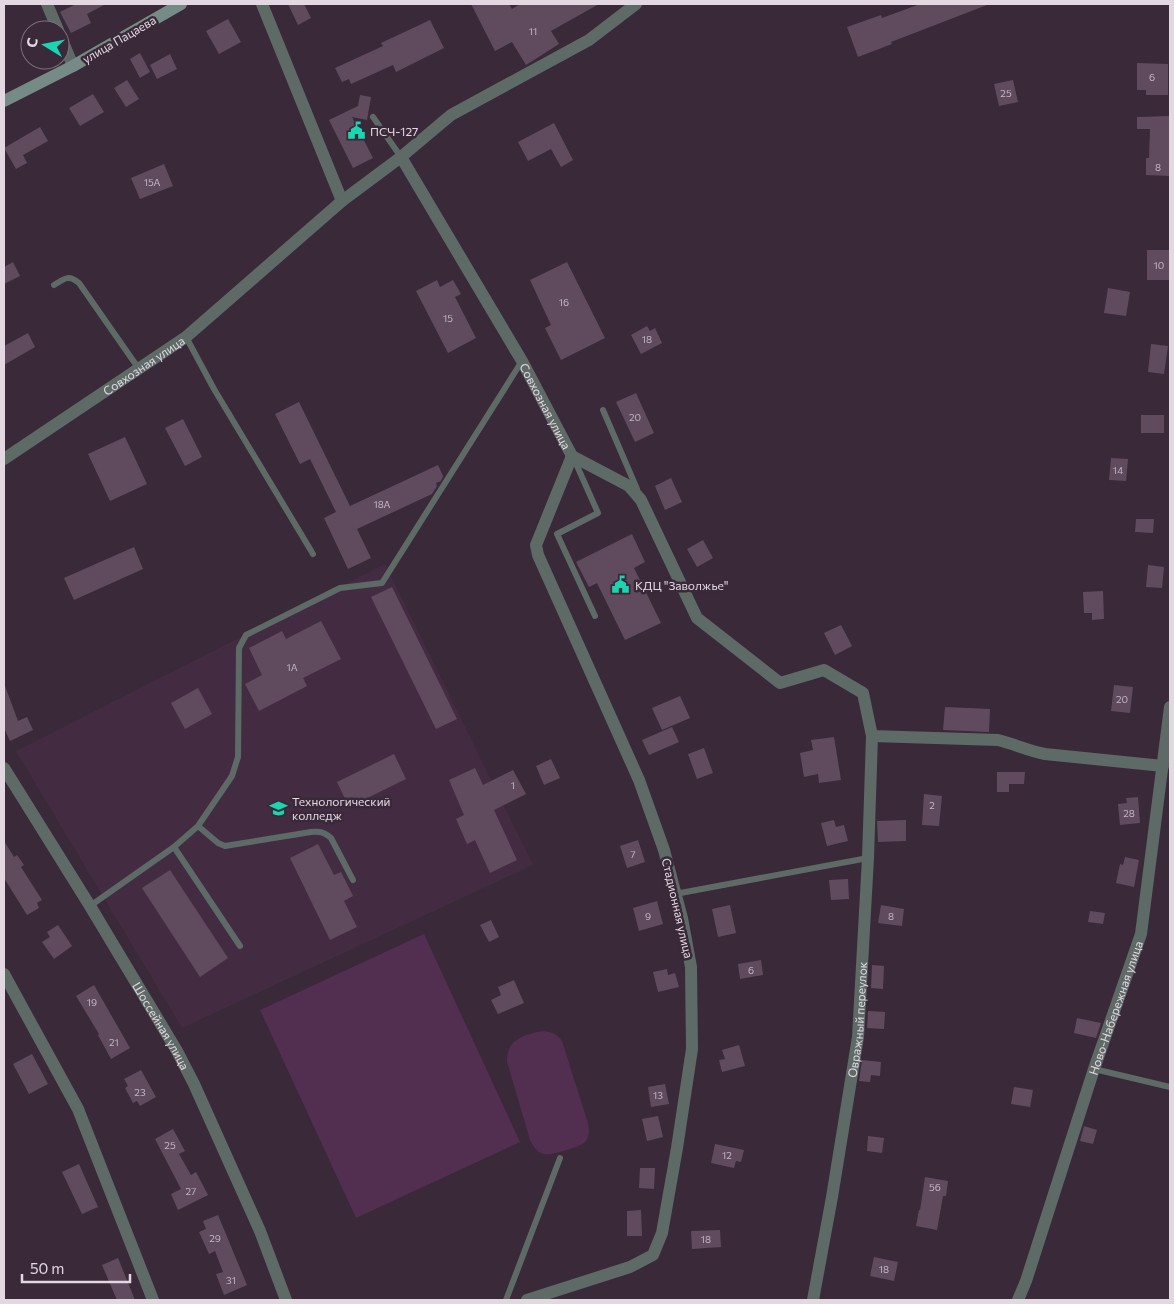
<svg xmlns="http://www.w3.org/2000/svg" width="1174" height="1304" font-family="Commissioner,sans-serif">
  <rect width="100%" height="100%" fill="#3a2939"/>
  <path fill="#432c42" d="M385,564L533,865L182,1028L16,751Z"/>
  <path fill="#522e51" d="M424,934L520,1142L356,1218L260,1010Z
    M543,1031C552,1032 557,1034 562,1041L588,1123C589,1129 590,1136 585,1142C580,1147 551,1156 544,1154C537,1153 533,1146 530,1140L507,1062C506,1040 524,1034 543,1031Z"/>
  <path fill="#5f4b5d" d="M76,4H106L87,14L91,23L71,33L60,12Z
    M288,4H304L311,18L298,25Z
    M471,4H509L512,9L520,4H599L551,31L559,44L526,65L512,42L495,51Z
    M920,4H987V5L891,42L892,44L858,57L847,27L881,15L882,18Z
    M228,19L241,42L219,54L206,31Z
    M430,20L444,48L396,72L393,65L351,84L349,79L342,82L335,68L383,46L381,43Z
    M140,53L150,72L140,78L130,59Z
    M170,54L177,69L157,79L150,65Z
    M1137,63L1168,64V95H1146V90H1137Z
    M127,80L139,99L126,107L114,88Z
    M1013,80L1018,102L999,106L994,84Z
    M93,94L104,112L80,126L69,108Z
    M360,95L371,97L367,120L352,117L373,158L353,168L329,120L358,106Z
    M1170,116V176L1146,175V158H1149L1150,129H1137V117Z
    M554,123L573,160L561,167L551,149L528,161L518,142Z
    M40,127L48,141L23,155L27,163L16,169L4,148Z
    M164,164L173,186L140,199L131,178Z
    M1147,250H1170V280H1147Z
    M13,262L20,276L4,284V267Z
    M567,262L605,338L561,360L545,328L551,325L530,280Z
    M437,280L440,287L453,280L461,294L455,297L476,338L448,353L416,291Z
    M1108,288L1130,292L1126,316L1104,313Z
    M647,326L650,331L655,328L662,343L641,354L631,335Z
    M28,333L35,347L4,365V346Z
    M1151,344L1168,346L1164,374L1148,372Z
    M636,393L654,433L635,442L616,402Z
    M299,402L350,506L438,465L443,476L441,481L436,483L437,486L432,494L357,529L371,558L348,569L324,518L336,512L310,459L300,464L275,414Z
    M1141,415H1164V433H1141Z
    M183,419L202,457L185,466L165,428Z
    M125,437L147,484L110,501L88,454Z
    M1111,458L1128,459L1126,481L1109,480Z
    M671,478L682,502L665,510L655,486Z
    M1136,519H1154L1153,533L1135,532Z
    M632,534L645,562L634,568L661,623L625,640L597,583L589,587L576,562Z
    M703,540L713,558L697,567L687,549Z
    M134,547L143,569L74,600L64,578Z
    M1148,565L1164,567L1162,588L1146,587Z
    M392,587L457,719L436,729L371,597Z
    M1103,591L1104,619L1092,620V613H1084L1083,592Z
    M321,621L341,659L303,678L307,686L259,711L245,684L262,675L249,648L282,631L286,639Z
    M841,625L852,646L835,655L824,633Z
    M1114,685L1133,687L1130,713L1111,711Z
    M5,686L18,721L27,717L33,730L10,741L4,728V687Z
    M198,688L212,714L185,729L171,703Z
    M680,696L690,718L662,730L652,708Z
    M945,707L990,709L989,732L943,730Z
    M672,727L679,742L649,755L642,740Z
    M834,737L841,780L819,783L818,774L804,777L800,753L813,750L811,740Z
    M704,748L713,773L697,779L688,754Z
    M394,754L406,779L349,807L337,782Z
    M551,759L560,778L544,785L536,766Z
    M475,768L483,785L513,770L526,794L494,810L517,860L490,873L475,840L467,844L456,819L464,815L449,780Z
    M997,772H1025L1024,784H1009V792H997Z
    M924,794L942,796L939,826L922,825Z
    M1138,797L1140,823L1120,825L1118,804L1127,803L1126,798Z
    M834,820L836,827L844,825L848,841L827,846L821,823Z
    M906,820V841L878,842L877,821Z
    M638,840L645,862L627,868L620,846Z
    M4,841L14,857L17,855L24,865L21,867L42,900L37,903L39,908L27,915L4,878Z
    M318,844L334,875L341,872L353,896L344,901L357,927L330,940L290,858Z
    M1125,857L1139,860L1134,887L1116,883L1120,864L1123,865Z
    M170,870L228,958L200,977L142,888Z
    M848,879L849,899L831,900L829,880Z
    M657,901L663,924L639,931L633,908Z
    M730,905L736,933L718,937L712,909Z
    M881,905L904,909L902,926L878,923Z
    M1090,911L1105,913L1103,924L1088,922Z
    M491,920L499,937L489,942L480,925Z
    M58,925L72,946L54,959L42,942L50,937L47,932Z
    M761,960L763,975L740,979L738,964Z
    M872,965L884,966L883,989L871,988Z
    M667,969L668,975L675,973L679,987L658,992L653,972Z
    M514,980L524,1003L498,1014L491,1000L501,995L498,987Z
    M94,985L130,1048L111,1059L98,1035L99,1034L76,996Z
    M868,1011L885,1012L884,1029L867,1028Z
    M1077,1018L1101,1023L1096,1038L1074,1033Z
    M739,1045L745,1066L722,1072L719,1060L725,1059L722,1050Z
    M32,1054L48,1084L29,1094L13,1064Z
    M862,1060L881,1062L880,1076L871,1075L870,1082L859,1081Z
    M141,1070L156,1097L140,1106L137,1101L133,1103L125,1088L128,1086L124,1079Z
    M665,1084L669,1104L651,1107L648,1087Z
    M1014,1087L1033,1090L1030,1107L1011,1104Z
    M658,1116L663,1137L647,1141L642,1119Z
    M1084,1126L1097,1130L1093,1144L1080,1141Z
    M173,1129L185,1151L179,1154L191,1175L196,1172L208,1195L178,1210L171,1194L181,1189L155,1139Z
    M868,1136L884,1138L882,1153L867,1151Z
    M715,1144L744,1150L741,1162L736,1161L734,1168L711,1163Z
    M79,1164L98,1207L82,1214L62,1172Z
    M640,1168H655L654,1189L639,1188Z
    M925,1177L948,1181L946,1196H943L937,1230L916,1226L919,1210H920Z
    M641,1210L642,1236H627V1211Z
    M218,1215L247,1285L224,1295L216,1274L223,1272L215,1251L209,1254L199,1232L206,1229L203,1221Z
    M720,1230L721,1247L692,1249L691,1231Z
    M874,1257L898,1262L894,1281L870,1276Z
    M118,1258L135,1300H117L102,1265Z"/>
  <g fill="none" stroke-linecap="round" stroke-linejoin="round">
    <path stroke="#5d6a66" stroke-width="6" d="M373,117L401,157
      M54,285C64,279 68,274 79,283L139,369
      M186,337L214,389L313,554
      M603,410L637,489
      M574,459L598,513L557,534L595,616
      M198,826L218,843L225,846L311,832C320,831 324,832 331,838L353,880
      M174,847L198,826L232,776L238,757L239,648L246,635L340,588L382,583L522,361
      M675,894L868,858
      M90,906L174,847L240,946
      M1094,1069L1170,1087
      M506,1300L560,1158"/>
    <g stroke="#5d6a66" stroke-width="12">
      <path d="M47,4L58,30"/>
      <path d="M262,4L342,201"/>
      <path d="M60,35L73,66"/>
      <path id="s1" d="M401,157L522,361L572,456L629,486L641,500L697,618L780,683L824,670L863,693L872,736L998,740C1014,744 1029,751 1045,754L1163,766"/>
      <path id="s2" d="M4,459L186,337L342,201L401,157L451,115L589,40L636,4"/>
      <path id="s3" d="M4,768L90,906L177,1051L194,1084L260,1231L286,1300"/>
      <path d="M4,974L78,1109L153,1300"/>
      <path d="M527,1300L630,1267L653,1255L662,1233L677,1148L692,1049L691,967L682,918L664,850L639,780L538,555L536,545L572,456"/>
      <path id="s4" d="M813,1300L832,1197L858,1037L868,858L872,736"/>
      <path id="s5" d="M1018,1300L1026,1281L1094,1069L1141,934L1170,707"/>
    </g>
    <path stroke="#768b85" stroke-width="12" d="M4,101L73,66L181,4"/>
  </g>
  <defs>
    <symbol id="civic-bare" viewBox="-9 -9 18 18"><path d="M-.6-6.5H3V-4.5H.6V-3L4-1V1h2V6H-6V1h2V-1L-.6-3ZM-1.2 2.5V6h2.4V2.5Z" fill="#1ad5b2" stroke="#3a2939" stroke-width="2.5" paint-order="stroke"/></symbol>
    <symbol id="university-bare" viewBox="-9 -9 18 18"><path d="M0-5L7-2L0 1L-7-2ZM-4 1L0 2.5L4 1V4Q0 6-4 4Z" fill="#1ad5b2" stroke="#3a2939" stroke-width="2.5" paint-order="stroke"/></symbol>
  </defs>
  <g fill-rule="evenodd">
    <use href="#civic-bare" x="344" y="118" width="25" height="25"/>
    <use href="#civic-bare" x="608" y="572" width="25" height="25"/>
    <use href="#university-bare" x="266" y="796" width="25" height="25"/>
  </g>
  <g text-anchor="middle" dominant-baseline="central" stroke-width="5" stroke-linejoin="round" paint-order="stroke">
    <g font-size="10" fill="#c2b5c1">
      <text x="533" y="31">11</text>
      <text x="1152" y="77">6</text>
      <text x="1006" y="93">25</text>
      <text x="1158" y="167">8</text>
      <text x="152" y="182">15А</text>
      <text x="1159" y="265">10</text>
      <text x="564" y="302">16</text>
      <text x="448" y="318">15</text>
      <text x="647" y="339">18</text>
      <text x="635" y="417">20</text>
      <text x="1118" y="470">14</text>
      <text x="382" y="504">18А</text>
      <text x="292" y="667">1А</text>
      <text x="1122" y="699">20</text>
      <text x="513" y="785">1</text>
      <text x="932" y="805">2</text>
      <text x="1129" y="813">28</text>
      <text x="633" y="854">7</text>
      <text x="648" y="916">9</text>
      <text x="891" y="916">8</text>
      <text x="751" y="970">6</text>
      <text x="92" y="1002">19</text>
      <text x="114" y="1042">21</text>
      <text x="140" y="1092">23</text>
      <text x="658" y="1095">13</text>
      <text x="170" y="1145">25</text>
      <text x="727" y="1155">12</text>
      <text x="935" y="1187">56</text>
      <text x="191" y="1191">27</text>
      <text x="215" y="1238">29</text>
      <text x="706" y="1239">18</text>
      <text x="884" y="1269">18</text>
      <text x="231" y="1280">31</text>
    </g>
    <g font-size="12" fill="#e3d8e2" stroke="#3a2939">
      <text transform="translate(119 39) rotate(-30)">улица Пацаева</text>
      <text stroke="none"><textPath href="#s2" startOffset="168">Совхозная улица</textPath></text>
      <text stroke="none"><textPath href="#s1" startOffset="288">Совхозная улица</textPath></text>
      <text transform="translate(678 908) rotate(77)">Стадионная улица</text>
      <text stroke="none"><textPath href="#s5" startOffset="308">Ново-Набережная улица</textPath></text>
      <text stroke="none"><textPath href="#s4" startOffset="284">Овражный переулок</textPath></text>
      <text stroke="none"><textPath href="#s3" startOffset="302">Шоссейная улица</textPath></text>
    </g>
    <g font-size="12" fill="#e3d8e2" stroke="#3a2939" text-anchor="start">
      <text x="370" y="131">ПСЧ-127</text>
      <text x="635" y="585">КДЦ "Заволжье"</text>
      <text x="292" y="801">Технологический<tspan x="292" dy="14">колледж</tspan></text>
    </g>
  </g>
  <rect width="1174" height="1304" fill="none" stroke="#e3d8e2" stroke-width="10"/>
  <g transform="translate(45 45) rotate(280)"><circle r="24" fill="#3a2939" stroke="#7e6f7d"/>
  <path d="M0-4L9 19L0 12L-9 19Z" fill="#1ad5b2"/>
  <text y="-8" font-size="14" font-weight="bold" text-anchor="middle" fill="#e3d8e2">С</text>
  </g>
  <path d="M22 1274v8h108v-8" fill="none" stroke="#e3d8e2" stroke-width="2.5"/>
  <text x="30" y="1274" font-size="15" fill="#e3d8e2" stroke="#3a2939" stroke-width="4" paint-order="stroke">50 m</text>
</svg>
